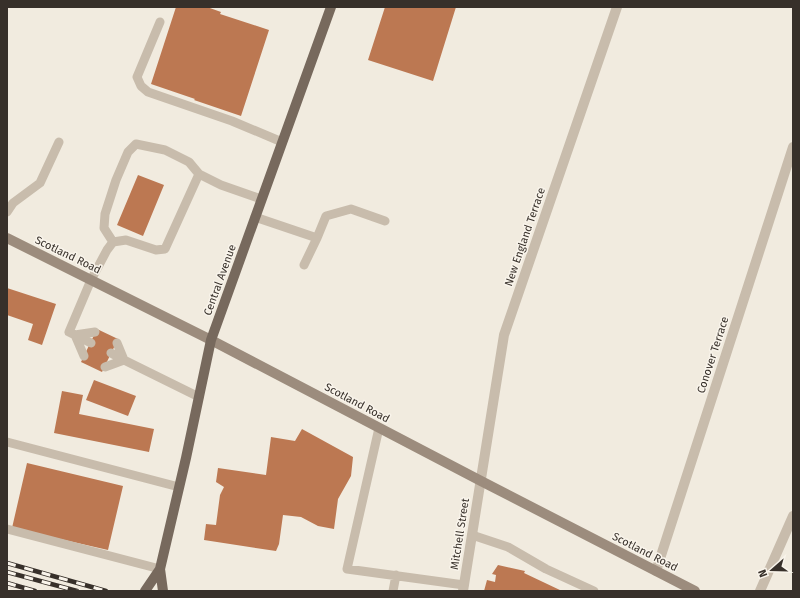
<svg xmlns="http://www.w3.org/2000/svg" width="800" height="598" font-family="'Fira Sans',sans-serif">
  <rect width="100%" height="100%" fill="#f1ebdf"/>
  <path fill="#bc7852" d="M176,7H207L221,12L220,14L269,30L241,116L194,100L195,99L151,84Z
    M385,7H456L433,81L368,60Z
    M138,175L164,185L143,236L117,225Z
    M7,288L56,304L42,345L28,340L33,324L7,315Z
    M97,329L118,339L102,372L81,362Z
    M94,380L136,396L128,416L86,400Z
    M62,391L83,395L79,414L154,429L149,452L54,433Z
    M302,429L353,457L351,476L338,499L334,529L318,526L301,517L283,515L279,544L276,551L204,540L206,524L216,525L220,495L224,487L216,482L218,468L266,475L271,437L295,441Z
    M27,463L123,486L108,550L12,528Z
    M498,565L525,571L524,573L562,591H484L487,580L495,582L496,575L492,574Z"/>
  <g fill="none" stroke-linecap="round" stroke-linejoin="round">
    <path stroke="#c8bcac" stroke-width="9" d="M160,22L137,77L141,86L148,92L232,121L282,142
      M7,212L13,203L40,183L59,142
      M255,217L317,238L304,265
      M317,238L326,216L351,209L385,221
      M113,242L104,228L105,214L116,180L128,152L136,144L165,150L189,162L199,174L221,185L261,199
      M75,335L95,332
      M75,335L91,343
      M117,343L124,360
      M111,353L124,360
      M84,356L75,335L69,332L91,280L107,250L113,242L126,240L156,250L165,249L199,174
      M105,367L124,360L199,397
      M379,428L347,569L464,585
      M7,442L179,487
      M7,529L160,569
      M472,535L508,547L546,569L594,591
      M393,591L396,575"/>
    <path stroke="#c8bcac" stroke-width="10" d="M656,571L793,147
      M463,591L504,335L617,7
      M760,591L793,516"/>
    <path stroke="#9c8c7d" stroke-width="10" d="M7,238L211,340L481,481L695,591"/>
    <path stroke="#77695d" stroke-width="10" d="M145,591L160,569
      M163,591L160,569L186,458L211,340L331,7"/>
    <defs>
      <path id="rail" d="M7,563L106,591
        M7,572L77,591
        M7,583L35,591"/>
    </defs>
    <use href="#rail" stroke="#37302a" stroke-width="4.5"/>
    <use href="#rail" stroke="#f9f4eb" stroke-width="3" stroke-dasharray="9" stroke-linecap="butt"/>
  </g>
  <g text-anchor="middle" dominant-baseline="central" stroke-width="3" stroke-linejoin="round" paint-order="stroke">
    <g font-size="11" fill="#37302a" stroke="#f9f4eb">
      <text transform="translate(525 237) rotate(-71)">New England Terrace</text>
      <text transform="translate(68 255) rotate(26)">Scotland Road</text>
      <text transform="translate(220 280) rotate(-70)">Central Avenue</text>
      <text transform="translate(713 355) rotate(-72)">Conover Terrace</text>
      <text transform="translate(357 403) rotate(28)">Scotland Road</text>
      <text transform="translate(460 534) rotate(-81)">Mitchell Street</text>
      <text transform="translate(645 552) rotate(27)">Scotland Road</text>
    </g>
  </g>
  <rect width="800" height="598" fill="none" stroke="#37302a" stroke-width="16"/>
  <g transform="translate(772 570) rotate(250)" stroke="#f9f4eb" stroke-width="3" paint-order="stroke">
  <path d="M0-3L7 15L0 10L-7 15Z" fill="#37302a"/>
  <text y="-6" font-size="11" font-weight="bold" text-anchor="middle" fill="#37302a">N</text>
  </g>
</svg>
